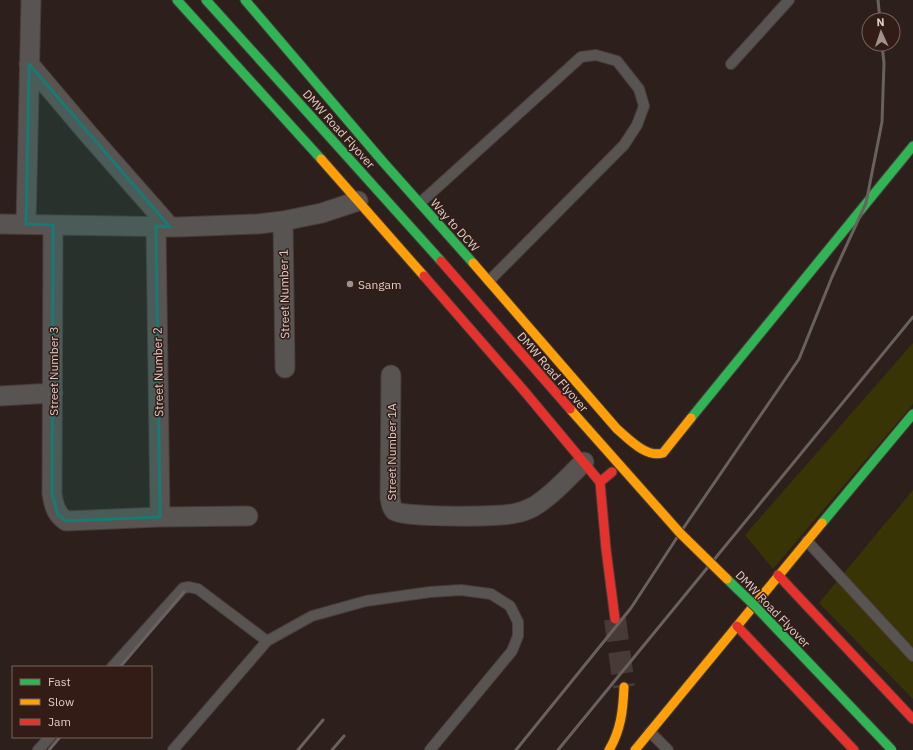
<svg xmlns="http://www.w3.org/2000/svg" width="913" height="750" font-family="'IBM Plex Sans',sans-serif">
  <rect width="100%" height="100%" fill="#2d201c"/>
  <path fill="#393406" d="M913,343V404L773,569L745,535Z
    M913,490V699L819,603Z"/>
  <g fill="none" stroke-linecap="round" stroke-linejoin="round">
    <path stroke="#483a36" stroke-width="22" stroke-dasharray="22 11" stroke-linecap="butt" d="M615,619L624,687"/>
    <defs>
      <path id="lane" d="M731,64L789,0
        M420,203L581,57L596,55L617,61L639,89L644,106L637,125L624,145L489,281
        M807,541L913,656
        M112,667L183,588L189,587L198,589L267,641
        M650,732L668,750
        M38,750L50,737
        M173,750L267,641L312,616L366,601L430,592L461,590L491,594L510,606L518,622V636L512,651L430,750"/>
      <path id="street" d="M29,64L90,136L170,227
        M283,221L285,368
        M0,224L179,227L258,224L283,221L322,213L358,201
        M26,224L31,0
        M53,225L52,494C54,506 56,514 66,521L160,517L248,516
        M156,226L160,517
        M391,375L390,498C391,502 391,508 395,511C405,518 502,517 516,513C522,512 529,509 533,507C552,496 568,477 584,462
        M0,396L53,393"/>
      <path id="fast" d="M177,0L321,159
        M206,0L308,113
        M245,0L384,163L473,263
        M691,418L913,146
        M822,523L913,414"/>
      <path id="slow" d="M321,159L424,276
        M473,263L617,429C629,439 646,458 663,453L691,418
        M609,750C621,730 623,710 624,687
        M635,750L822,523"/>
      <path id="jam" d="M424,276L525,392L600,482
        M612,472L600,482L606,549L615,619
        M778,575L913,719
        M737,626L854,750"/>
    </defs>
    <use href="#lane" stroke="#483d39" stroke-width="12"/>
    <use href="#street" stroke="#483d39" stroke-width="21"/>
    <use href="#fast" stroke="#483d39" stroke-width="11"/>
    <use href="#slow" stroke="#483d39" stroke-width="11"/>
    <use href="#jam" stroke="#483d39" stroke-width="11"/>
    <use href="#lane" stroke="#585451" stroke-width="10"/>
    <use href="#street" stroke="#585451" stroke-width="19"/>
    <use href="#fast" stroke="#30b455" stroke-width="9"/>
    <use href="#slow" stroke="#ff9f0a" stroke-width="9"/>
    <use href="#jam" stroke="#e5322d" stroke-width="9"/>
    <path stroke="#68615e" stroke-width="3" d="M878,0L880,20
      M120,667L184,592
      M49,750L60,737
      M298,750L323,720
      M332,750L344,736
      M516,750L631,608L680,533L799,359L832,277L866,203L882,122L884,63L882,44
      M558,750L913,317"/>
    <defs>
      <path id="fast-bridge" d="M308,113L441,261
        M727,579L754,605L892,750"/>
      <path id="slow-bridge" d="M570,409L680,533L727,579"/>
      <path id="jam-bridge" d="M441,261L570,409"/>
    </defs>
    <use href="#fast-bridge" stroke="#483d39" stroke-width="11" stroke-linecap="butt"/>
    <use href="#slow-bridge" stroke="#483d39" stroke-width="11" stroke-linecap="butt"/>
    <use href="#jam-bridge" stroke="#483d39" stroke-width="11" stroke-linecap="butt"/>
    <use href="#fast-bridge" stroke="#30b455" stroke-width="9"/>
    <use href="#slow-bridge" stroke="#ff9f0a" stroke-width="9"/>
    <use href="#jam-bridge" stroke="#e5322d" stroke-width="9"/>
  </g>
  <path fill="#197a73" fill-opacity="0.2" stroke="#197a73" stroke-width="3" stroke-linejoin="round" d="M29,64L170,227L156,226L160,517L66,521L58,515L52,494L53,225L26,224Z"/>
  <circle fill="#a0918c" stroke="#331c16" stroke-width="1.5" cx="350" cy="284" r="4"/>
  <g text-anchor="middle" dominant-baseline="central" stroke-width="3" stroke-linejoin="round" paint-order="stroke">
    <g font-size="12" fill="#decec9" stroke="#331c16">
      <text transform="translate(339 129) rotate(48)">DMW Road Flyover</text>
      <text transform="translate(455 225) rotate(48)">Way to DCW</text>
      <text transform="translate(284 294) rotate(-91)">Street Number 1</text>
      <text transform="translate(53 371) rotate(-90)">Street Number 3</text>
      <text transform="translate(158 372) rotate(-91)">Street Number 2</text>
      <text transform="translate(553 372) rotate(49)">DMW Road Flyover</text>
      <text transform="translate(391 452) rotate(-90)">Street Number 1A</text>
      <text transform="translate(773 609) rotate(46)">DMW Road Flyover</text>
    </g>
    <g font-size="12" fill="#decec9" stroke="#331c16" text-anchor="start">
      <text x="358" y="284">Sangam</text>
    </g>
  </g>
  <rect x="12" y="666" width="140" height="72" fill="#331c16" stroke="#77635e"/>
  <rect x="20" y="679" width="20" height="6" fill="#30b455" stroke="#77635e"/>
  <text x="48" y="686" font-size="12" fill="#decec9">Fast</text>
  <rect x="20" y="699" width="20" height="6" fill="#ff9f0a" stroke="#77635e"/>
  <text x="48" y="706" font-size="12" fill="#decec9">Slow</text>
  <rect x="20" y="719" width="20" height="6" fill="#e5322d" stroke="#77635e"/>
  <text x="48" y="726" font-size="12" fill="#decec9">Jam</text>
  <g transform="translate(881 32) rotate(357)"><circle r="19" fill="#331c16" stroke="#77635e"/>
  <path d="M0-3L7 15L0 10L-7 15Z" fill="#a0918c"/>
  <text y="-6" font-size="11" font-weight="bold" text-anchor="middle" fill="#decec9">N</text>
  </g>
</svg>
